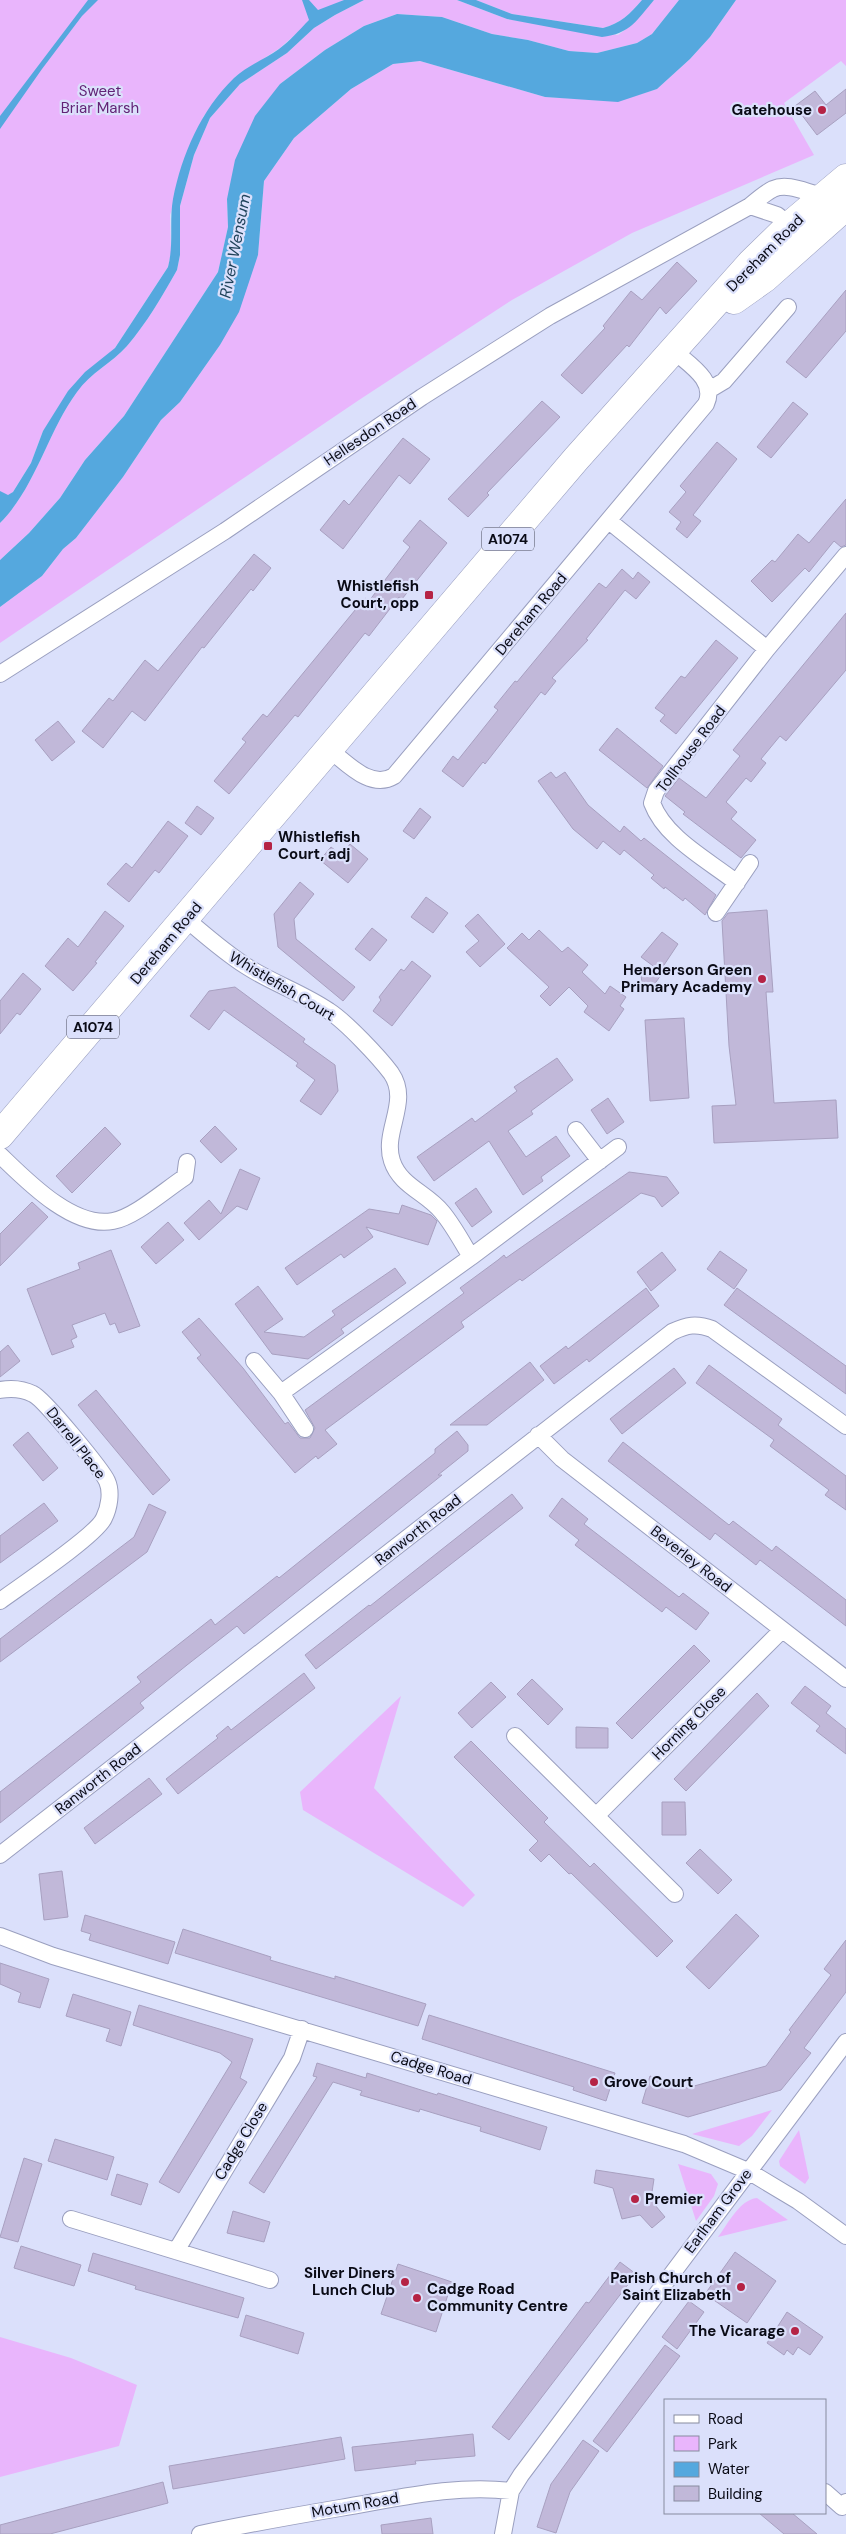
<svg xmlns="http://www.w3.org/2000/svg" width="846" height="2534" font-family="'DM Sans',sans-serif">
  <rect width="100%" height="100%" fill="#dbe0fb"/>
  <path fill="#e9b5fc" d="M0,0H344L323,10L280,48L235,77L203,117L170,215L171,253L168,267L115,348L43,431L31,463L13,492L1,504L0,513Z
    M364,0H457L507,19L618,35L629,27L654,0H679L652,34L637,43L597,53L569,51L528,40L492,34L442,17L397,14L364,26L325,50L280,84L227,199L228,227L218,272L124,416L85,460L60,498L29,533L0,560V523C36,487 47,433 77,392C90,373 112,363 127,346C146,324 163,295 177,270L180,255V206L194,155L210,118L240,84L287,53L314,28L335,15Z
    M476,0H642C630,14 621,23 603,28L512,14Z
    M736,0H846V66L841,61L784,103L814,155L632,233L512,300L359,400L0,643V607L42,576L63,549L76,538L123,477L161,420L180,402L220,345L258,255L264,181L294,138L351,89L393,64L420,61L545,97L618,101L657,89L690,59L710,37Z
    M401,1696L374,1788L475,1895L463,1907L303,1810L300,1792Z
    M772,2110L752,2136L739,2146L692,2134Z
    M799,2130L809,2178L805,2184L780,2166L779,2161Z
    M678,2164L711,2174L718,2184L714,2196L696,2221Z
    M757,2198L788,2220L718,2237C728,2224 739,2200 757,2198Z
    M0,2337L71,2358L137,2385L119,2446L0,2477Z"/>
  <path fill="#55a8de" d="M88,0H98L82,16L42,69L0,129V116Z
    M302,0H309L318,10L344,0H364L335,15L314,28L287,53L240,84L210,118L194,155L180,206V255L177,270C163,295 146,324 127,346C112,363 90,373 77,392C47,433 36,487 0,523V491L8,495L13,492L31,463L43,431L68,391L85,372L115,348L168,267C174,244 169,221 173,199C182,154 201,110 234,78C247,66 265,59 279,49C290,41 299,30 309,20Z
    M457,0H476L512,14L603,28C621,23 630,14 642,0H654C637,20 630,34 602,37L507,19Z
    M679,0H736L710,37L690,59L657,89L618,102L545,97L420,61L393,64L351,89L294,138L264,181L258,255L239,312L220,345L180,402L161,420L123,477L76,538L63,549L42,576L0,607V560L29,533L60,498L85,460L124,416L218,272L228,227L227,199L235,160L255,116L280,84L325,50L364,26L397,14L442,17L492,34L528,40L569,51L597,53L637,43L652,34Z"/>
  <path fill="#c1b8d9" stroke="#a8a0c0" d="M846,89V113L817,135L795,106L815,91L826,105Z
    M677,262L697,281L666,314L660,307L629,347L627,345L582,394L561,375L605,328L603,326L631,291L642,300Z
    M846,290V331L806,378L786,362Z
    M542,401L560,417L487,493L489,495L468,517L448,499Z
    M793,402L808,414L771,458L757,447Z
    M403,438L430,459L410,484L399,475L343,549L320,530L344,500L349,505Z
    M717,442L737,459L693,515L701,521L687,538L676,529L681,522L669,512L686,492L680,486Z
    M846,499V545L841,547L834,541L809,572L805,568L772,602L751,581L772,560L775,562L798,534L809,543Z
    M420,520L447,543L402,599L399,597L369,636L365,633L298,717L295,715L229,794L214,781L246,742L242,739L263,714L267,717L365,598L369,601L410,547L403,541Z
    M254,554L271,568L253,591L251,589L204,648L202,647L145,721L132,711L103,748L82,731L109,698L113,701L145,660L158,671Z
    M622,569L633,579L638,572L650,582L636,599L625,590L586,639L588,640L552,678L556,681L545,695L541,692L485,764L483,762L463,787L442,771L453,756L458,760L498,710L494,707L515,681L517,682L599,583L606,588Z
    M846,613V670L786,741L780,736L761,759L766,763L751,782L746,778L726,802L737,812L731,819L756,840L741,858L683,814L685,812L665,796L679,778L706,798L740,756L733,750Z
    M716,640L738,658L676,734L660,721L665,715L655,708L681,676L685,678Z
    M58,721L75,742L52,761L35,740Z
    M617,728L663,766L647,788L599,750Z
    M551,772L556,778L565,772L588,805L620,832L624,826L641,841L644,838L716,895L705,915L685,898L683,901L665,887L664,889L651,878L654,875L624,850L620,855L603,841L597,849L573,829L538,781Z
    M197,806L214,818L201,835L185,823Z
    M420,808L431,817L414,839L403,831Z
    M168,821L188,836L159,873L155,870L129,902L107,884L126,863L132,868Z
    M350,844L368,859L348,883L320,860L331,847L341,855Z
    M300,882L314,894L294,919L296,939L355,987L343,1001L278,947L274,914Z
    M426,897L448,913L433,933L411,917Z
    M767,910L773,992H766L774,1103L836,1100L838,1138L714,1143L712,1106L736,1105L729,1046L722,921L728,913Z
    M105,911L124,926L95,962L97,963L73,991L45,966L68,938L78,947Z
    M478,914L505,944L480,967L466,952L479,941L465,926Z
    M372,928L387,940L370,961L355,949Z
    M539,930L562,952L568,947L588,965L582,972L605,994L610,986L626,997L620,1006L624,1009L609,1031L584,1012L588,1006L569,987L550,1006L540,996L549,987L507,948L522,933L529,940Z
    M662,932L678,944L660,971L641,957Z
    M412,961L431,976L392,1026L373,1011L381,1000L379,997L401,969L404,971Z
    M648,966L661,975L651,989L642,983L641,975Z
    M23,973L41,989L20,1015L17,1013L0,1034V1001Z
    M235,987L305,1039L303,1042L335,1065L338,1091L321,1115L300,1101L315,1080L296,1066L298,1063L224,1010L209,1030L190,1016L209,991Z
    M684,1018L689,1098L650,1101L645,1020Z
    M557,1058L573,1080L531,1111L533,1114L508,1131L526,1157L556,1136L570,1156L541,1177L543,1181L523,1195L489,1141L434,1181L417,1157L472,1118L475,1122L517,1091L514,1087Z
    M608,1098L624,1122L607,1134L591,1110Z
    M215,1126L237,1149L221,1163L200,1141Z
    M105,1127L121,1144L72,1193L56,1176Z
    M240,1169L260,1178L247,1210L237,1206L199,1240L184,1223L209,1200L221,1214Z
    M629,1172L667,1177L679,1193L662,1207L655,1197L641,1193L522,1281L520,1279L461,1322L464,1327L325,1430L337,1444L318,1459L316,1456L295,1473L197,1358L201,1355L182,1332L199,1318L243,1368L285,1424L288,1422L300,1438H310L315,1428L305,1410L464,1293L460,1288L498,1260L504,1255L506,1258Z
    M476,1188L492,1212L472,1227L455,1203Z
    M32,1202L48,1217L0,1266V1234Z
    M402,1205L431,1215L437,1221L428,1245L366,1227L373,1237L344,1258L341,1254L297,1285L285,1268L369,1209L399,1214Z
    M168,1222L184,1240L156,1264L141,1247Z
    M111,1250L140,1326L119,1333L115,1323L110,1325L105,1313L72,1325L77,1337L71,1340L74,1347L52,1355L27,1289L80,1269L78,1263Z
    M720,1251L747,1270L734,1289L707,1269Z
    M662,1252L676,1270L651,1291L637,1272Z
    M395,1268L406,1283L341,1329L344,1333L308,1359L272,1354L235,1304L258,1286L283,1319L264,1332L304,1337L335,1315L332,1311Z
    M646,1288L659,1306L589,1362L587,1359L554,1384L540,1366L566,1346L568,1349Z
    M737,1288L846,1366V1394L724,1305Z
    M8,1345L20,1361L0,1377V1352Z
    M530,1362L544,1380L487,1425H450Z
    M709,1365L782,1419L778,1425L846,1476V1510L825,1495L829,1490L770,1446L774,1440L696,1383Z
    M674,1368L686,1383L622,1434L610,1419Z
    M96,1390L170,1480L153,1495L78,1405Z
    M457,1431L468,1445V1451L438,1475H442L244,1634L237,1626L187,1665L140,1703L144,1708L0,1823V1792L141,1682L137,1677L211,1619L215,1625L277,1576L279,1578L435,1453V1449Z
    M28,1432L58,1468L43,1481L13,1445Z
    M623,1442L729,1525L733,1521L772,1551L776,1546L846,1600V1626L760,1560L756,1565L715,1533L710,1540L608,1461Z
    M512,1494L523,1508L316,1669L305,1655L369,1605L370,1606Z
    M562,1498L588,1519L584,1524L679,1597L683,1593L709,1613L696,1630L666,1607L662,1612L575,1545L579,1540L549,1516Z
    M44,1503L58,1521L0,1563V1536Z
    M149,1504L166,1512L147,1552L0,1662V1639L134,1537Z
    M694,1645L710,1661L632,1739L616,1723Z
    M304,1673L315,1688L178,1794L166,1779L218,1738L216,1736L228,1726L231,1730Z
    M532,1679L563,1709L548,1725L517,1694Z
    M491,1682L506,1697L472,1728L458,1713Z
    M805,1686L831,1706L826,1713L846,1729V1754L816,1731L820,1726L791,1703Z
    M757,1693L769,1706L686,1791L674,1779Z
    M576,1727L608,1728V1748H576Z
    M471,1741L548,1818L544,1822L590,1867L594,1863L673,1941L657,1957L571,1873L569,1874L549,1854L541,1862L529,1850L538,1841L454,1757Z
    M149,1778L162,1794L95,1844L84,1828Z
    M662,1802H685L686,1835H662Z
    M700,1849L732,1880L718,1894L686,1863Z
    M62,1871L68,1917L44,1920L39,1874Z
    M736,1914L759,1936L709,1989L686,1967Z
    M85,1915L175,1942L168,1964L89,1940L91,1934L81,1931Z
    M183,1929L271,1957L270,1960L335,1979V1976L426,2004L418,2026L175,1953Z
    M846,1940V1992L804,2048L811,2053L781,2090L688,2117L642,2103L650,2076L687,2088L766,2066L791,2032L789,2030L831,1975L824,1969Z
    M0,1963L49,1979L40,2008L18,2002L21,1993L0,1984Z
    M73,1994L131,2012L121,2046L106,2041L110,2029L66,2016Z
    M139,2005L253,2039L240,2078L247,2082L179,2193L159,2182L232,2062L220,2053L133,2025Z
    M429,2015L615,2073L606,2101L573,2090L574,2087L422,2039Z
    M317,2063L366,2078L367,2073L437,2095L438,2093L547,2127L540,2150L480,2131L481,2127L453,2119L420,2109L419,2112L360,2095L362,2091L333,2082L264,2193L249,2183L317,2077L313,2076Z
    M55,2139L114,2157L107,2180L48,2161Z
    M24,2158L42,2164L18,2242L0,2237Z
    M596,2170L654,2179L652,2192L655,2205L665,2217L652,2228L640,2215L622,2219L613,2188L594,2183Z
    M117,2174L148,2184L141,2205L111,2195Z
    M233,2211L270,2222L264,2242L227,2233Z
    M21,2246L81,2265L74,2286L14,2268Z
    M735,2252L776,2281L747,2323L705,2294Z
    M93,2253L244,2298L238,2318L135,2289L136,2286L88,2271Z
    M620,2262L636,2274L509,2440L492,2427L586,2302L589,2303Z
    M398,2264L452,2282L436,2332L381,2314Z
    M689,2301L704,2312L677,2349L662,2337Z
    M787,2312L823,2337L810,2355L798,2347L793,2355L787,2350L784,2355L767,2343Z
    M246,2315L304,2333L298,2354L240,2336Z
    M665,2345L680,2356L607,2452L593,2441Z
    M473,2434L475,2456L415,2461L416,2464L355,2471L352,2447Z
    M341,2437L345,2459L173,2489L169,2466Z
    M583,2440L599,2451L570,2492L556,2533L537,2527L551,2484Z
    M163,2482L168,2503L50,2534H0V2525Z
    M759,2513H792L817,2534H784Z
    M431,2518L433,2534H382L381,2525Z"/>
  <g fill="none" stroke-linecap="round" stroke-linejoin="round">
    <defs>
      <path id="street" d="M750,206L777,215L790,225
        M709,390L724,381L788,307
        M609,521L767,649
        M0,674L225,531L422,397L550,316L750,206C757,200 765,193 773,189C789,182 809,194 825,196
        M330,750C348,764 371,790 394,776L706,404C717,380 688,364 673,350
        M737,883C708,860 665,838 652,803L656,791L767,649L846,555
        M716,913L750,863
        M186,919C205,935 224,952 246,966C272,983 303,993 329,1011C346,1022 379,1057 391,1073C411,1102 382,1131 392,1161C400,1186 427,1193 442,1212C453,1225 462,1242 471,1257L281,1393L254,1361
        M576,1130L600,1161
        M0,1155C26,1180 73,1229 113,1221C135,1217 165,1190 185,1177L187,1162
        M471,1257L618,1147
        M0,1390C11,1388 23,1389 33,1394C44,1399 102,1470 107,1481C112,1492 109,1508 104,1518C97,1535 19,1587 0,1601
        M281,1393L305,1429
        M538,1435L562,1459L846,1679
        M515,1736L675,1894
        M596,1816L782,1630
        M0,1855L672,1332C687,1325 696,1323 712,1329L846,1426
        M0,1936L53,1956L684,2144L748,2171L798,2201L846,2236
        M71,2219L270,2280
        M176,2251L292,2058L302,2029
        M825,2492L842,2507L846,2502
        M200,2534C247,2524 293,2516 340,2508C396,2499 454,2484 511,2491
        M503,2534L511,2491L521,2475L846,2042"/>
      <path id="highway" d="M734,300L765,278L846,206
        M0,1135L576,459L751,263L790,225L846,178"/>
    </defs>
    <use href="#street" stroke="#9a9fbf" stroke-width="18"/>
    <use href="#highway" stroke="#9a9fbf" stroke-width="29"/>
    <use href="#street" stroke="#fff" stroke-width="16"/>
    <use href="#highway" stroke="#fff" stroke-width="28"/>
  </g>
  <g fill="#b52345" stroke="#dbe0fb" stroke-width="2">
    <circle cx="822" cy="110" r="5"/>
    <rect x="424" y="590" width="10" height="10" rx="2.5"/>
    <rect x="263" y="841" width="10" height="10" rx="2.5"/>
    <circle cx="762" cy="979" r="5"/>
    <circle cx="594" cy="2082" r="5"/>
    <circle cx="635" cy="2199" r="5"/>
    <circle cx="405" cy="2282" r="5"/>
    <circle cx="741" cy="2287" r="5"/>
    <circle cx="417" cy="2298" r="5"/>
    <circle cx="795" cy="2331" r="5"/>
  </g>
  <g text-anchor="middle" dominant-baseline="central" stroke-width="4.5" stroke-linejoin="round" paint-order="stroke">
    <g fill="#dbe0fb" stroke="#494b5b" stroke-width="1">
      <rect x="482" y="527.5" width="52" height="23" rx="4"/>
      <rect x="67" y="1015.5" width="52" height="23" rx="4"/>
    </g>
    <g font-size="14" font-weight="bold" fill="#0a0b16">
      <text x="508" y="539">A1074</text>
      <text x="93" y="1027">A1074</text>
    </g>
    <g font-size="15" fill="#622376" stroke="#dbe0fb">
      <text x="100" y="91">Sweet<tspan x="100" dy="17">Briar Marsh</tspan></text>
    </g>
    <g font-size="15" font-weight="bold" fill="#0a0b16" stroke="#dbe0fb" text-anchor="end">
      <text x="812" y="110">Gatehouse</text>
      <text x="419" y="586">Whistlefish<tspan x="419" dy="17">Court, opp</tspan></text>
      <text x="278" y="837" text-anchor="start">Whistlefish<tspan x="278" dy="17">Court, adj</tspan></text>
      <text x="752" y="970">Henderson Green<tspan x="752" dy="17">Primary Academy</tspan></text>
      <text x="604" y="2082" text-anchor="start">Grove Court</text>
      <text x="645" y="2199" text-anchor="start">Premier</text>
      <text x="395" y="2273">Silver Diners<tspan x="395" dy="17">Lunch Club</tspan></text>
      <text x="731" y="2278">Parish Church of<tspan x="731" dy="17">Saint Elizabeth</tspan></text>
      <text x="427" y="2289" text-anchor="start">Cadge Road<tspan x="427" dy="17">Community Centre</tspan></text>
      <text x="785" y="2331">The Vicarage</text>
    </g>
    <g font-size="15" fill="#0a0b16" stroke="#dbe0fb">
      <text transform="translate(765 253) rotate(-45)">Dereham Road</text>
      <text transform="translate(370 432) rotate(-34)">Hellesdon Road</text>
      <text transform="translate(531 614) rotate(-50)">Dereham Road</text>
      <text transform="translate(691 749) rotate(-53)">Tollhouse Road</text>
      <text transform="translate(166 943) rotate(-50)">Dereham Road</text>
      <text transform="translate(282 986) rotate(31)">Whistlefish Court</text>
      <text transform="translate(76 1443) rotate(52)">Darrell Place</text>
      <text transform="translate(418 1530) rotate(-38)">Ranworth Road</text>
      <text transform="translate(691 1559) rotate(38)">Beverley Road</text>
      <text transform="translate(689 1723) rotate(-45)">Horning Close</text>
      <text transform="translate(98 1779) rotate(-38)">Ranworth Road</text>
      <text transform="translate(431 2068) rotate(17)">Cadge Road</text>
      <text transform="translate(241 2141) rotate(-59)">Cadge Close</text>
      <text transform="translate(718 2211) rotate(-53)">Earlham Grove</text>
      <text transform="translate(355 2505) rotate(-10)">Motum Road</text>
    </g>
    <g font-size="16" font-style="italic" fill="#20435b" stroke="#dbe0fb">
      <text transform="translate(235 246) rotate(-79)">River Wensum</text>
    </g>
  </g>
  <rect x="664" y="2399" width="162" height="115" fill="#dbe0fb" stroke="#878b9f"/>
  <rect x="674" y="2415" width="25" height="8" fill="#ffffff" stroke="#878b9f"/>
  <text x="708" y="2424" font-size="15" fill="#0a0b16">Road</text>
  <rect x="674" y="2436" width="25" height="15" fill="#e9b5fc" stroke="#878b9f"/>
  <text x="708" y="2449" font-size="15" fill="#0a0b16">Park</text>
  <rect x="674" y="2462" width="25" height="15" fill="#55a8de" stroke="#878b9f"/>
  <text x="708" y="2474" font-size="15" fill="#0a0b16">Water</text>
  <rect x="674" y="2486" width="25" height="15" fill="#c1b8d9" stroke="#878b9f"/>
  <text x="708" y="2499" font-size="15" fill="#0a0b16">Building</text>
</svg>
